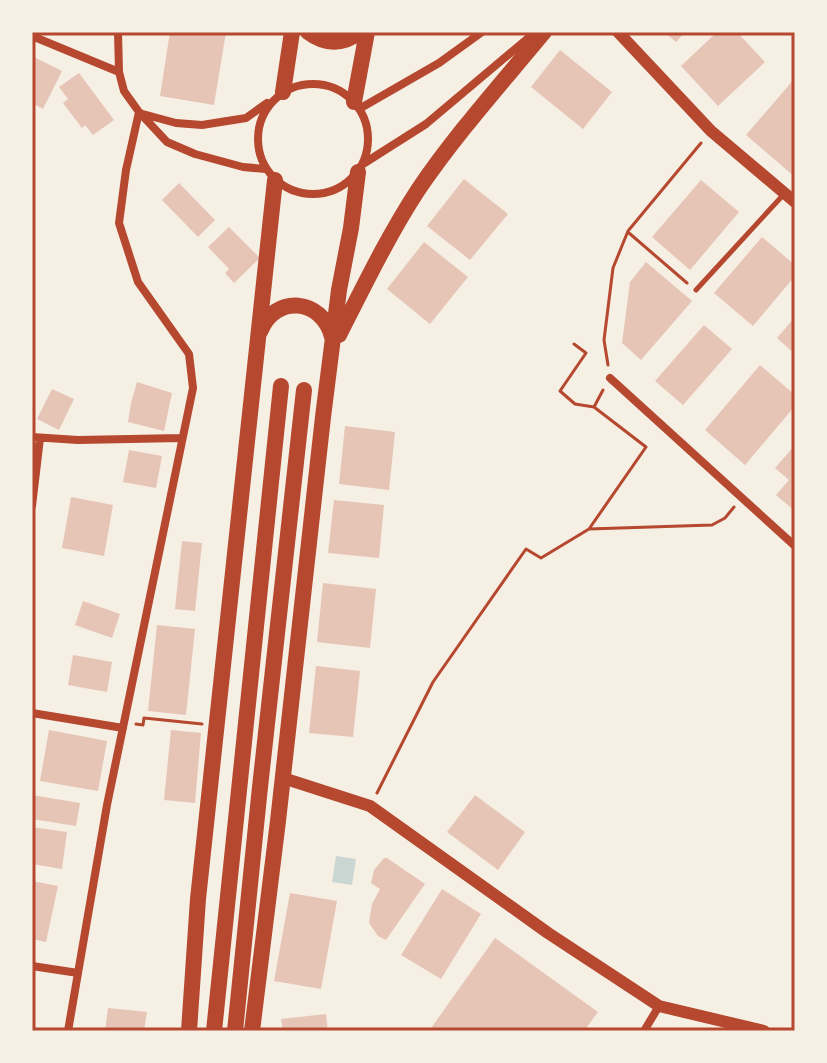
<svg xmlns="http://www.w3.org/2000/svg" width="827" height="1063" font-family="'PT Sans Narrow',sans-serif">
  <rect width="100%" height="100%" fill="#f6efe4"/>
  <path fill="#c9d6d2" d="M336,856L356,859L352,885L332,882Z"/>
  <path fill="#e6c5b7" d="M170,32H226L214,105L160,96Z
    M664,32H685L676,42Z
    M717,32H737L765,62L718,106L681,66Z
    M560,50L612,92L583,129L531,87Z
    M32,56L62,71L43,109L32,103Z
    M79,73L114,120L93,135L85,125L82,128L63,103L68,99L59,87Z
    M795,78V177L746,135Z
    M464,179L508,214L470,260L427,226Z
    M701,180L739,212L690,270L652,237Z
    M179,183L215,220L198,237L162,200Z
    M229,227L260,258L234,283L225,273L229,269L208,247Z
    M762,237L795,265V276L753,326L714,293Z
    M424,242L468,277L430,324L387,289Z
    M646,262L692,301L641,360L622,343L630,282Z
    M795,317V354L777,338Z
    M704,325L732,349L683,405L655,381Z
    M760,365L795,395V406L745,465L705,430Z
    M137,382L172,393L164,431L128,422L131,403Z
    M52,389L74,399L59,430L37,419Z
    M345,426L395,432L389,490L339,484Z
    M795,445V511L776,495L789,480L775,468Z
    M129,450L162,456L156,488L123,482Z
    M71,497L113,505L104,556L62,548Z
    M334,500L384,505L379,558L328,553Z
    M182,541L202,543L195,611L175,609Z
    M323,583L376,589L370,648L317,642Z
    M83,601L120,614L112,638L75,625Z
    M157,625L195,629L186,715L148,711Z
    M73,655L112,662L107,692L68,685Z
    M316,666L360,671L353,737L309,733Z
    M49,730L107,741L98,791L40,781Z
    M171,730L201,733L195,803L164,800Z
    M32,795L80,803L76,826L32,819Z
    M475,795L525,832L498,870L447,832Z
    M32,827L67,832L62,869L32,864Z
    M384,858H387L425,884L386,940L378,936L369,923L372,904L380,889L371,883L374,870Z
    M32,881L58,886L46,942L32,939Z
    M442,889L481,914L441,979L401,955Z
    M290,893L337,901L321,989L274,981Z
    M495,938L598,1012L584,1031H429Z
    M108,1008L147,1012L144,1031H105Z
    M326,1014L328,1031H283L281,1019Z"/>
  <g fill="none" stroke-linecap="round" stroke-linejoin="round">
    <path stroke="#b5482f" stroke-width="3" d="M629,233L687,283
      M574,344L586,353L560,391L575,404L594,407L603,390
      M608,365L604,340L613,268L628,231L701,143
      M589,529L646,447L594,407
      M136,724L143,725L144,718L202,724
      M377,793L433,682L526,549L541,558L589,529L712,525L725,518L734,507"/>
    <path stroke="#b5482f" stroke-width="5" d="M696,290L785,193"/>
    <path stroke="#b5482f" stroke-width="8" d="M118,32L119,72L124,91L139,112L167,142L195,154L243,167L266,169
      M32,36L119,72
      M258 139a55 55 0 1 1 110 0a55 55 0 1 1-110 0Z
      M359,109L439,63L482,32
      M139,113L176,123L202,125L246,118L267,103
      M363,164L426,124L533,34
      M610,378L795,546
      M32,437L78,440L181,438
      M32,506L40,438
      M32,713L123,728
      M32,966L78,973
      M68,1031L107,805L193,388L189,354L138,282L119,223L126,170L139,112
      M644,1031L659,1006"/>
    <path stroke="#b5482f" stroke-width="12" d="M618,32L711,131L795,202
      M283,778L370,806L548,933L659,1006L764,1031"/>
    <path stroke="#b5482f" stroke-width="16" d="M308,32C325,45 343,45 360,32
      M283,92L292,32
      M354,102L367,32
      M260,332C275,293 323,299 332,337
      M339,335C364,286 388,236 418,190C456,134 501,84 544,32
      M189,1031L198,899L275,180
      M214,1031L281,386
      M235,1031L260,787L304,390
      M252,1031L278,821L323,417L339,290L351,228L358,172"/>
  </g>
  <rect width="827" height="1063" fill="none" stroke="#f6efe4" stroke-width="68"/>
  <rect x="34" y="34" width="759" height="995" fill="none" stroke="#b5482f" stroke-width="3"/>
</svg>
